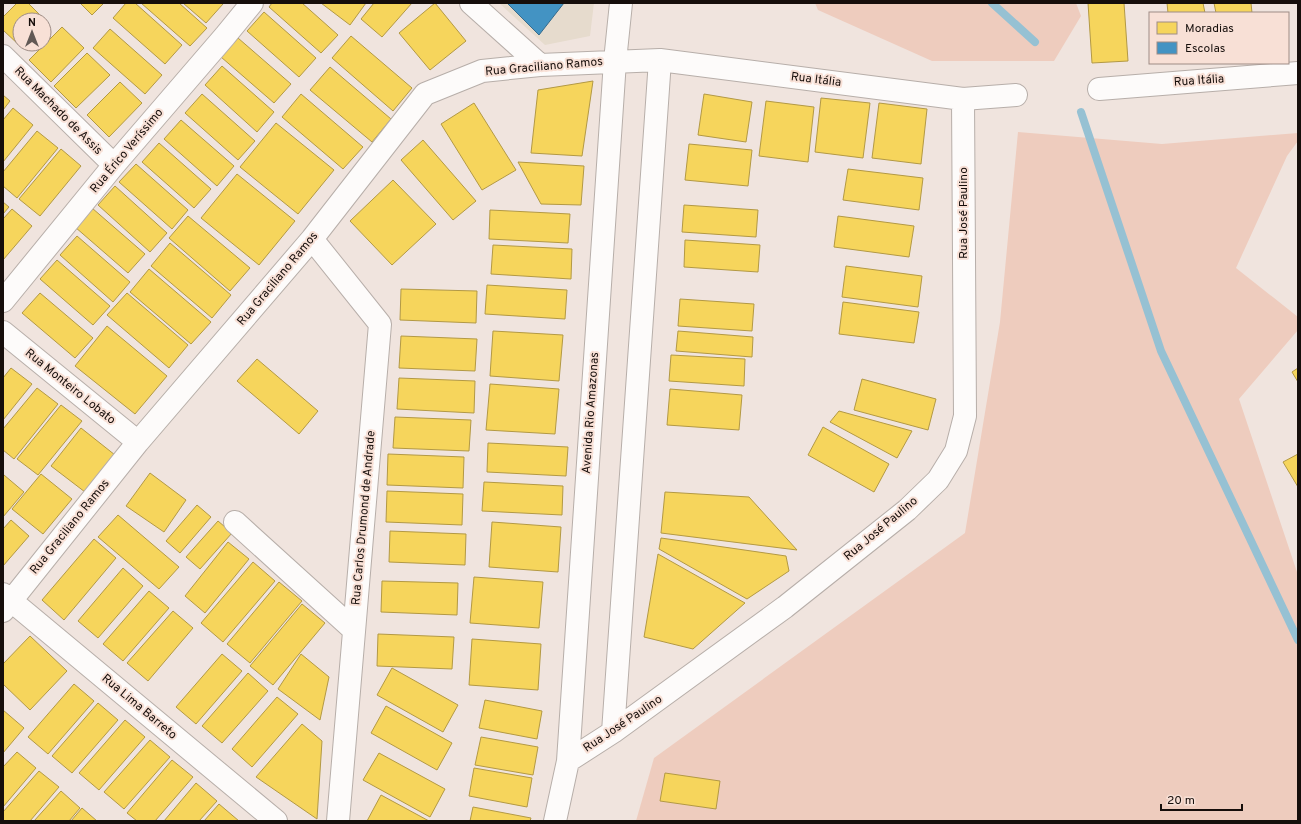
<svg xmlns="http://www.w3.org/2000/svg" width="1301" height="824" font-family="Overpass,sans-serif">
  <rect width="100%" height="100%" fill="#f0e4de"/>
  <path fill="#e6dbcd" d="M499,3H594L590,36L545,45Z"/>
  <path fill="#eeccbe" d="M815,3H1076L1081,16L1054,61H932L818,10Z
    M1018,132L1162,144L1298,133V141L1287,156L1236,268L1298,317V330L1239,399L1298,575V821H636L654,758L965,533L1000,322Z"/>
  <path fill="#f6d55c" stroke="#b39944" d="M17,3H28L44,19L43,20H20V44L19,45L3,30V17Z
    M80,3H104L92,15Z
    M126,3H135L182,45L165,64L113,18Z
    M141,3H179L207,28L190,46Z
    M183,3H221L223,4L206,23Z
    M272,3H302L338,35L321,53L269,7Z
    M321,3H366L350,25Z
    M374,3H412L382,37L361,19Z
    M435,3L466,41L430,70L399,33Z
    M1088,3H1124L1128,61L1092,63Z
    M1167,3H1203L1205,13H1168Z
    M1214,3H1251L1252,13H1216Z
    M264,12L316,58L299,77L247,31Z
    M62,27L84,48L51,82L29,60Z
    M110,29L162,75L145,94L93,48Z
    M351,36L412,88L393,111L332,58Z
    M238,38L291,84L274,103L221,57Z
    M87,53L110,75L76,108L54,86Z
    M222,66L274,112L257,132L205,85Z
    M330,67L391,119L372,142L310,90Z
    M593,81L582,156L531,153L538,90Z
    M120,82L142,103L109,137L87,115Z
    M202,94L255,141L238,160L185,113Z
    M301,94L363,147L343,169L282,117Z
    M704,94L752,102L746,142L698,135Z
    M3,95L10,101L3,110Z
    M821,98L870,103L863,158L815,152Z
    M766,101L814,107L808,162L759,156Z
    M474,103L516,170L482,190L441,124Z
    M879,103L927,109L921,164L872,158Z
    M13,108L33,125L3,162V120Z
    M181,120L234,166L217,186L164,139Z
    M276,123L334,170L298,214L240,167Z
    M37,131L58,148L17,198L3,186V172Z
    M423,140L476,201L453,220L401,160Z
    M159,143L211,189L194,208L142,162Z
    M689,144L752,150L748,186L685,180Z
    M61,149L81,166L40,216L19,199Z
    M518,162L584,166L581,205L541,204Z
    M136,164L188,210L172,229L119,182Z
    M848,169L923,178L919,210L843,200Z
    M237,174L295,221L259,265L201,218Z
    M393,180L436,224L392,265L350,221Z
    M115,186L167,233L150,252L98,205Z
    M3,202L9,207L3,214Z
    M684,205L758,210L756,237L682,232Z
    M92,208L145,254L128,273L75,227Z
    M12,209L32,226L3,260V219Z
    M490,210L570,214L568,243L489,239Z
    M188,216L250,268L230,291L169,238Z
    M838,216L914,226L909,257L834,247Z
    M77,236L130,282L113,302L60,255Z
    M685,240L760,245L758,272L684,267Z
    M170,243L231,295L212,318L151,266Z
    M493,245L572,249L571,279L491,274Z
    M57,260L110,306L93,325L40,279Z
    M846,266L922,276L918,307L842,297Z
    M149,269L211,322L191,344L130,292Z
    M487,285L567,290L565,319L485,314Z
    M401,289L477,291L476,323L400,320Z
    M40,293L93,338L75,358L22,313Z
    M127,293L188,345L169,368L107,315Z
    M680,299L754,304L752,331L678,326Z
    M843,302L919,312L914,343L839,334Z
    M107,326L167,376L135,414L75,366Z
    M493,331L563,335L559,381L490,376Z
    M678,331L753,337L752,357L676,351Z
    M401,336L477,339L475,371L399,368Z
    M671,355L745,359L744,386L669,381Z
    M257,359L318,411L299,434L237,381Z
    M11,368L32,384L3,420V378Z
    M1298,368V382L1292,372Z
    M399,378L475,381L474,413L397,409Z
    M862,379L936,399L928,430L854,410Z
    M490,384L559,389L555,434L486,430Z
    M37,388L58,404L14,459L3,450V429Z
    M670,389L742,395L739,430L667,425Z
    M61,405L82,421L38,475L17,459Z
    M839,411L912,431L897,458L830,422Z
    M395,417L471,420L469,451L393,448Z
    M823,427L889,464L874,492L808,455Z
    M81,428L115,455L85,492L51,466Z
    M488,443L568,447L566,476L487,472Z
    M388,454L464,457L463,488L387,485Z
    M1298,454V487L1283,462Z
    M150,473L186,500L164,532L126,506Z
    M41,474L72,499L43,534L12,509Z
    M4,475L24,492L3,517V476Z
    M484,482L563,486L562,515L482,511Z
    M387,491L463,494L462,525L386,522Z
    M665,492L749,497L797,550L661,533Z
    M197,505L211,517L180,553L166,541Z
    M118,515L179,567L159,589L98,537Z
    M11,520L29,536L3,566V529Z
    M218,521L232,533L200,569L186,557Z
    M492,522L561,527L558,572L489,567Z
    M390,531L466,534L465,565L389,562Z
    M661,538L786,556L789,571L747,599L659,549Z
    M94,539L116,558L64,620L42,600Z
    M228,542L249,559L205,613L185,596Z
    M658,554L745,603L693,649L644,637Z
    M253,562L275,581L223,642L201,623Z
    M123,568L143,586L98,638L78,621Z
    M474,577L543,582L539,628L470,623Z
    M382,581L458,583L457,615L381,612Z
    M279,582L302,601L250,663L227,644Z
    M149,591L169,608L123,661L103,644Z
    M302,604L325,623L273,685L250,666Z
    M173,611L193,628L148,681L127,663Z
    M378,634L454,637L452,669L377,666Z
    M30,636L67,671L30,710L3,684V664Z
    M472,639L541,644L538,690L469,685Z
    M222,654L242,671L196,724L176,707Z
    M301,654L329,677L320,720L278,689Z
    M392,668L458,705L443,732L377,695Z
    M248,673L268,691L222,743L202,726Z
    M74,684L94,701L48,754L28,737Z
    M277,697L298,714L252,767L232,749Z
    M485,700L542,711L537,739L479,728Z
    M98,703L118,720L72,773L52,756Z
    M386,706L452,743L437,770L371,733Z
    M3,710L24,728L3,753Z
    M125,720L145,737L99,790L79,773Z
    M302,724L322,741L317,819L256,777Z
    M481,737L538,747L533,775L475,765Z
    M150,740L170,757L124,809L104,792Z
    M17,752L36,768L3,807V767Z
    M379,753L445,789L430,817L363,780Z
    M172,760L193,777L155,821H137L127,813Z
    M474,768L532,778L527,807L469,796Z
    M39,771L59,787L30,821H5L3,819V812Z
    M665,773L720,781L716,809L660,801Z
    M196,783L217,801L199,821H164Z
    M61,791L80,808L69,821H34Z
    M381,795L429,821H367Z
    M219,804L239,821H204Z
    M473,807L531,818L530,821H470Z
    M82,808L97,821H71Z"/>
  <path fill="#4393c3" stroke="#366b8c" d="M507,3H564L539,35Z"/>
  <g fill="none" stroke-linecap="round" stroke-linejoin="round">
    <path stroke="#96c1d3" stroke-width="8" d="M992,3L1035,42
      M1081,112L1161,351L1298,640"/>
    <defs>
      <path id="minor" d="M471,3L540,65
        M3,56L114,165
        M1099,89L1298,73
        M312,239L380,324L338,821
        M3,301L114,165L225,36L252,3
        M3,332L138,442
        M235,522L354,630
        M3,594L276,821
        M3,611L138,442L312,239L425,94L482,71L540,65L660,60L963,99L1016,95
        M613,732L660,60
        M568,761L613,732L785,607L907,510L938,480L956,451L965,416L963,99
        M555,821L568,761L615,61L621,3"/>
    </defs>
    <use href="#minor" stroke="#b7aea9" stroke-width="24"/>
    <use href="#minor" stroke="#fdfbfa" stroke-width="22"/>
  </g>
  <g text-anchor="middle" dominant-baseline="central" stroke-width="4" stroke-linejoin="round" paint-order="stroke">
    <g font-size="12" fill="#160e0b" stroke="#f8e0d6">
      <text transform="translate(544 67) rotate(-5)">Rua Graciliano Ramos</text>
      <text transform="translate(816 80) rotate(7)">Rua Itália</text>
      <text transform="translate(1199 81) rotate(-4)">Rua Itália</text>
      <text transform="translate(58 111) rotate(45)">Rua Machado de Assis</text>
      <text transform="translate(127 151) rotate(-50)">Rua Érico Veríssimo</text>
      <text transform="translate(964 213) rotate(-90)">Rua José Paulino</text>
      <text transform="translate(278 279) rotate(-50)">Rua Graciliano Ramos</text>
      <text transform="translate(70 387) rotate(39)">Rua Monteiro Lobato</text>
      <text transform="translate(591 413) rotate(-86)">Avenida Rio Amazonas</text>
      <text transform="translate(364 518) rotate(-85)">Rua Carlos Drumond de Andrade</text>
      <text transform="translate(70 527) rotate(-51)">Rua Graciliano Ramos</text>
      <text transform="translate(881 529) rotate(-40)">Rua José Paulino</text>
      <text transform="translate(139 707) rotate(40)">Rua Lima Barreto</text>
      <text transform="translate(623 724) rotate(-34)">Rua José Paulino</text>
    </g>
  </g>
  <rect width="1301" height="824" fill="none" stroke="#160e0b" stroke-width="8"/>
  <rect x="1149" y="12" width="140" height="52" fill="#f8e0d6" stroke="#9e8c85"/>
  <rect x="1157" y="22" width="20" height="12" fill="#f6d55c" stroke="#9e8c85"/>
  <text x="1185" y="32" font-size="12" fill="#160e0b">Moradias</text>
  <rect x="1157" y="42" width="20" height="12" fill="#4393c3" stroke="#9e8c85"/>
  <text x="1185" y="52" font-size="12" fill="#160e0b">Escolas</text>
  <g transform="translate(32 32)"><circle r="19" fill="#f8e0d6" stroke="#9e8c85"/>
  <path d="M0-3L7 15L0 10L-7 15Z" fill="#625955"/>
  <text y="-6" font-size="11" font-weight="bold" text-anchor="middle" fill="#160e0b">N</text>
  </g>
  <path d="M1161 804v6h81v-6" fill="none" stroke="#160e0b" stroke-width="2"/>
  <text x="1167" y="804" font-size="12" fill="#160e0b" stroke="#f8e0d6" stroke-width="3" paint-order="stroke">20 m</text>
</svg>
